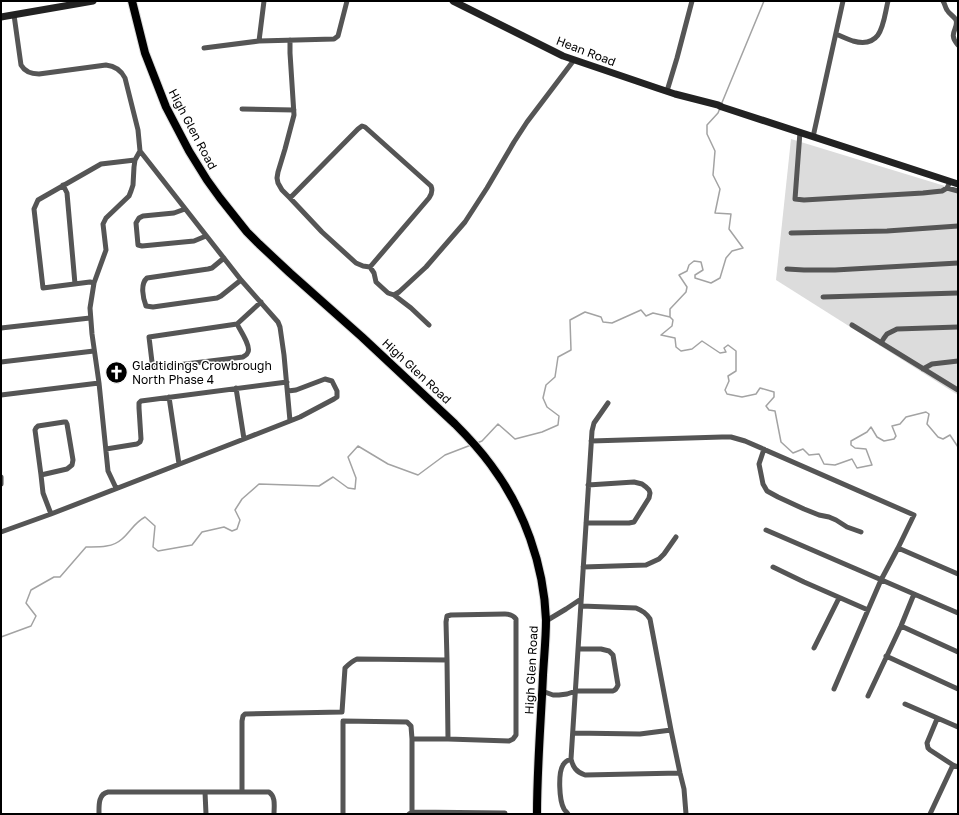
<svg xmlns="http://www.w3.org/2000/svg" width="959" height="815" font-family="'Golos Text',sans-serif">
  <rect width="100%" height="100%" fill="#fff"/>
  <path fill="#dcdcdc" d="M791,139L958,190V395L776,280Z"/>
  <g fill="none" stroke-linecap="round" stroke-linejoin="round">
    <path stroke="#a3a3a3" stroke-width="1.5" d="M721,105L764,1
      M670,317V309L686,292L687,287L679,275L687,271L689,265L694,261L701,262L703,270L695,275V278L711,283L720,278L726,258L732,251L743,248L729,229L731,214L715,213L720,189L713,175L715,151L707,134V125L718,113L720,108
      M477,443L482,441L498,424L515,439L542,432L558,425L559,416L547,407L543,398L546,385L555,377L558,357L571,350L570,320L585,312L601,317L603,322L612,323L641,310L646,316L653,313L670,317L673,320L672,326L661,335L675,338L676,347L681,351L692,349L702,341L720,353L726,352L724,348L728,345L736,351V371L728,376L729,381L725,390L727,394L742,397L756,394L760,388L774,392V397L766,406L769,410L775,411L781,442L793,453L803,449L809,455L819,454L824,464L835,465L852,459L857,468L872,465L866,449L855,448L851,445V441L867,432L871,427L877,437L884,441L894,439L896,436L892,426L900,424L906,417L926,412L929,414L927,424L938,437L943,439L950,435L958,447
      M1,608V611
      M1,637L31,626L36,616L26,603L31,590L54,577H60L86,547C98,547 112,548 122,539C131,531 134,523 145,517L155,526L153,547L158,551L192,545L202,532L224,527L232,531L237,529L240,520L235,510L242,499L259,484L319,486L333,477L348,488L355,489L356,478L348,457L358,446L388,464L418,475L445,455L471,445"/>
    <defs>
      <path id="primary" d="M132,1L145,53L166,107L189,151L207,180L220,198L247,232L259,244L290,273L362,337L455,424C468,437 480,450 491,465C524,509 544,565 546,620C546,638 544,657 543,675C541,721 537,768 537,814"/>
    </defs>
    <use href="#primary" stroke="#dbdbdb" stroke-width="10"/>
    <path stroke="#555" stroke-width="5" d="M943,1C945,4 945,7 947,10C949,14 954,16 956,20C959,29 947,33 958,45
      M836,34C841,36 847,39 853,41C883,49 883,22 888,1
      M290,40V53L294,115L285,149L278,172L277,178L278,183L282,190L290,198L322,232L356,263L363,266L370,267L374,273L376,282L388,293L394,295L399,292L426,267L465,222L487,188L514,142L527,122L574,60
      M259,41L264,1
      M204,48L259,41L334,39L338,36L347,1
      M667,91L677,58L692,1
      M242,109L294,110
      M800,132L795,199L804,200L923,193L942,191L947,188L950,182
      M813,137L843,1
      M63,185L67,193L75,284
      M947,188L958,191
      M290,198L358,129L362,126L365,127L431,186C433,191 432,194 429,198L370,267
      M185,209L174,213L143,216L139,218L136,223L138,245L142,246L194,241L206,236
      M791,233L887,231L958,226
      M224,258L212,268L208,269L147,278C140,284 143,298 146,306L153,307L217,298L221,296L241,280
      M787,269L804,270H835L958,263
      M94,283L90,282L43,288L34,209L38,200L101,164L135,160
      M394,295L411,308L429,325
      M823,297L958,293
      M237,324C240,330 251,346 248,352C247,355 246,355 243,357L161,367H156L153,366L152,362L149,337L237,324L261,302
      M852,325L958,390
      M1,328L90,318
      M881,343L884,338L887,334L897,329L958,327
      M1,362L94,351
      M923,369L932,364L958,361
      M236,388L244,439
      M288,391L296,390L325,379L332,381L337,391V397L334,399L300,417L290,421
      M1,395L99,383
      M169,397L179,464
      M608,403L594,423L592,431L571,759C573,767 576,772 585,775L680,773
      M64,422H66L67,424L73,460L72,465L67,469L41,475L35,430L36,428L38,426Z
      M591,441L722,437H731L745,441L914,515L898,548
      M106,449L137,444L140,442L141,439L139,408V403L141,401L287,382
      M764,449L759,464L763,484L767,491L778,497L804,509L819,515L829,517L836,520L847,527L861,532
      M41,475L43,493L51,514
      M1,477V484
      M116,488L108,471L99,383L92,334L90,308L94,283L106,250L103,224L106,218L129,196L131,191L133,185L134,167L135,160L140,151
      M586,523H629L634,522L649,498L650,493L649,490L646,487L642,484L634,482L588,485
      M766,530L958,613
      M1,532L51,514L244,439L290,421L284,355L280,327L278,322L241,280L140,151L138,130L125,78C121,70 115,66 106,65L39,74C31,74 25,72 21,65L14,15
      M583,567L646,565L659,559L664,554L676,537
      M773,567L804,582L868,610L881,580L898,548L958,574
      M581,606L636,608C643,611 646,613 650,619L671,730L680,773L684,789L686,814
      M546,621L566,609L581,599
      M901,626L958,652
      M814,648L839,598
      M886,656L958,689
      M447,660L448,739
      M834,689L868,610
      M542,691L553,695H559L567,694L576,691H613C616,690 617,688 618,685L613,655L609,651L601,649H578
      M868,696L901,626L914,594
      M905,704L958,727
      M937,719L927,743L928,748L930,750L953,765L958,767
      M573,733L640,734L671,730
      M205,792L206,814
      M242,792V721L243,716L245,714L342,712L345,668C349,664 352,661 357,659L447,660L446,622L447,616L451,615L505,614C510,614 513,615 516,619V735L513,739L509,741L448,739H412L411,726L407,722L343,721V814
      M412,812V739
      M99,814C99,806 98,794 108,792H269C276,797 274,806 274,814
      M409,814L412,812L505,813
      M568,814C567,812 565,811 564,809C559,800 558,773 563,765C565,761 568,760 571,759
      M930,814L953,765"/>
    <path stroke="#222" stroke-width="7" d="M453,1L563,56L657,88L675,94L718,105L722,107L958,184
      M1,17L93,1"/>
    <use href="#primary" stroke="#000" stroke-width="8"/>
  </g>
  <defs>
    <symbol id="church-disc" viewBox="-11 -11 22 22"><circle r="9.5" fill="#000" stroke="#fff"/><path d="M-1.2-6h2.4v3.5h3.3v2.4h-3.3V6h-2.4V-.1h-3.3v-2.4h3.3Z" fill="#fff"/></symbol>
  </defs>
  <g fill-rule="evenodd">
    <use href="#church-disc" x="104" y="360" width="25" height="25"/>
  </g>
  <g text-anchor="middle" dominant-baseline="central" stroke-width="3" stroke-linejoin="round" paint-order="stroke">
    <g font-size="12" fill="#000" stroke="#fff">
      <text transform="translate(586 51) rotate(21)">Hean Road</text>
      <text transform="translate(193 129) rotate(62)">High Glen Road</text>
      <text transform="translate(417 371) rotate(43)">High Glen Road</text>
      <text transform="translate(531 670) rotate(-87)">High Glen Road</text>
    </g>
    <g font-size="12" fill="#000" stroke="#fff" text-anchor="start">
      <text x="132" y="365">Gladtidings Crowbrough<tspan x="132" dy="14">North Phase 4</tspan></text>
    </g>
  </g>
  <rect width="959" height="815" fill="none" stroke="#000000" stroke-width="4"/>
</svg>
